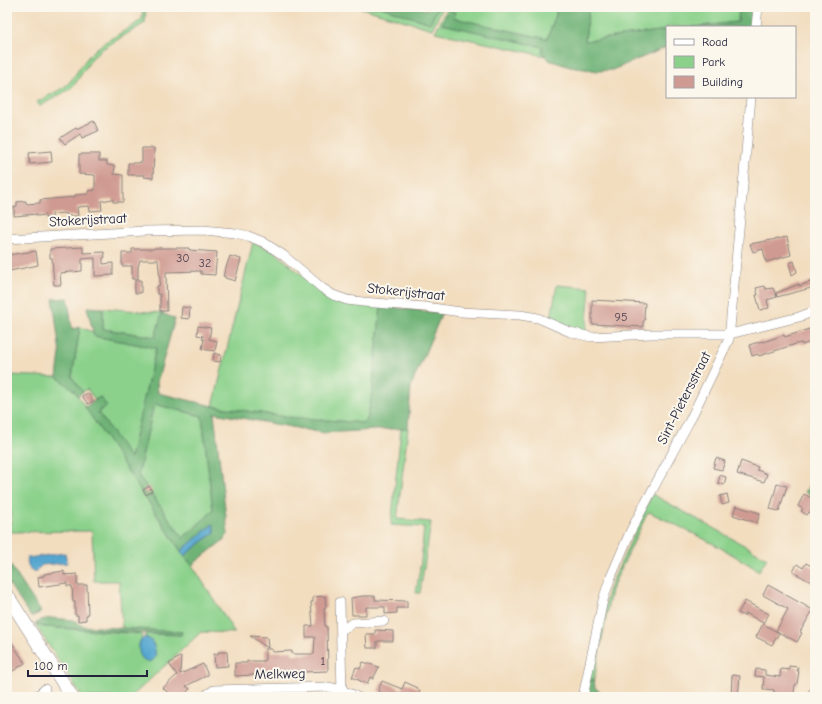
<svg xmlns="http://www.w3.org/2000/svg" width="822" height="704" font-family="'Comic Neue',sans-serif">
  <rect width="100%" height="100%" fill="#fbf7ec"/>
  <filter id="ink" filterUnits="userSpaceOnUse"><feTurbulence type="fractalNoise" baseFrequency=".025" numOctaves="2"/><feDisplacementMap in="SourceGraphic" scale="8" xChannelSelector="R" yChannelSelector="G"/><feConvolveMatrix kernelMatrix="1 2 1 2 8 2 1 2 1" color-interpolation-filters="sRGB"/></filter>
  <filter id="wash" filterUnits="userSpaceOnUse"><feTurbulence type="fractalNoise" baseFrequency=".012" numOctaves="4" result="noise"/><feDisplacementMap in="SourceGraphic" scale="16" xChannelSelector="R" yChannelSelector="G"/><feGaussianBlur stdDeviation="0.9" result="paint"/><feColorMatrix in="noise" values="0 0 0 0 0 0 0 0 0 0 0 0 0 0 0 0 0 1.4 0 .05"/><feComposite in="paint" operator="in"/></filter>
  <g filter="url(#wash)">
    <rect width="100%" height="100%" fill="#f2ddbf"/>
    <path fill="#8bd18b" stroke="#567a63" d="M143,7H146L145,23L102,49L92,58L75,84L70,89L40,106L37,102C45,97 62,90 69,83C78,72 84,59 96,49C110,37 128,31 142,19Z
      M358,7H381L430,23L438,8L437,7H443L432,29Z
      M448,7H556V15L547,39L454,18L443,24L544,47L542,52L545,56L435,32Z
      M589,7H739L738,22L693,27H667V30L585,41Z
      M253,242L275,252L323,293L381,306L372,394L367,420L364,423L287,417L213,406Z
      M557,285L590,288L586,332L563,325L551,318Z
      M103,308L162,313L156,337L103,329Z
      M80,327L93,332L94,336L156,348L130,459L98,412L107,406L100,397L95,400L87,389L83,392L72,377Z
      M9,375L57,377L74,390L184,556L192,565L235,633L201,632L131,697H82L35,624L44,627L142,634C142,639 139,643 138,649L152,661L156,657C154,648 155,640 145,637V634L181,635L182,632L122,628L119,581H94L92,531L7,532V528L11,523V511L7,510V382H9Z
      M154,404L202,416L213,511L183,538L138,475Z
      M401,428H408L397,519L431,522L420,593H416L421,561L424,527L391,525Z
      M652,494L767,558L759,571C724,548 687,530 649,512L647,514L611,590L594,680L589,679L608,591Z"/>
    <path fill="#70b377" stroke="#496a59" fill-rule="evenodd" d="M381,7H417L428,10L431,7L438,8L430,23Z
      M556,7H589L585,41L667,30V47L612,70L598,71L570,67L549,60L542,52L543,47L442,24L449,10L455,12L454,18L547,39L556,15Z
      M739,7H756L754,27H693L738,22Z
      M68,298L72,329L80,327L72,377L83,392L78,396L74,390L57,377L60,353L53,299Z
      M381,306L442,313L411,386L408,428L324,433L214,413L228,534L225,539L192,565L184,556L215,532L212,525L181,551L85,407L100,397L107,406L98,412L130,458L156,348L94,336L87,307L103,308V329L155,337L162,313L175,319L157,382L158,393L213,406L287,417L364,423L367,420L372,394ZM154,404L202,416L213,511L183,538L138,475Z
      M815,474V498L805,492Z
      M7,560L41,612L31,617L7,581Z
      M51,618L74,620L82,626L182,632L181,635L44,627L35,624L41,620Z
      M589,679L594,680L595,688L607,697H585Z"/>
    <path fill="#54a6cf" stroke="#3b6485" d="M213,524L215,532L184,556L181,551Z
      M65,553L67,563L42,565L35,572C27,569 28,565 27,558Z
      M145,637C154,640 155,648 156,657L152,661C140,663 137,651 140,641Z"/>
    <g id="blocks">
      <path fill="#cf9a91" d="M94,121L98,131L82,138L80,134L65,144L60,138L76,128V129Z
        M142,148H154L153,178L144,177V175H128V163H139V162H142Z
        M51,151L52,162L30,164L29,153Z
        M79,154H99V161H107V165L115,166L114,174L123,175V202H113V199L101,201L102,210L90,211L89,206L77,207L78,216H67L66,213L52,214V218H45V215L37,216V214L14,216V207L17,206V202L26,201V204L40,203V200L75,197V195L88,194V191L95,190V175L79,174Z
        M787,237L791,255L766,262L763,249L753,252L750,244Z
        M83,247V253L104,252L105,257L103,258V264L113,263V275L95,276V258L82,259V271L60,273L61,285H54L52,258H50V249Z
        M154,248H189V250L217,252L215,275L201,274V271L166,272L167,311H160V294H157V286H159L160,280L158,260H140L138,267V279H132V266H122V253H132V249H154Z
        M36,251L38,265L10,271L9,266H7V255Z
        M230,256L241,259L235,281L225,278V276H223Z
        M794,261L797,272L792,275L789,263Z
        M135,280H141V293H135Z
        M815,280V287L777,297L776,293L799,284V286Z
        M765,286L766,289L773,288L777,297L767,300L769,308L760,310L756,295H758L756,288Z
        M592,300L645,303L644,317L645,319L643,322V327L592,324Z
        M182,307L190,308L189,319L181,318Z
        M198,326L211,328L209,339L217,341L215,351L202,349L204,339H202L203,336L197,335Z
        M815,327V340L802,345V343L796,344L759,356L758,354L752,356L749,345L762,341L763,342L784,335L785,337Z
        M214,353L221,355L220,362L213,361Z
        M88,393L93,401L88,404L82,396Z
        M716,458L725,461L722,470L713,468Z
        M741,461L758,467L757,470L767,474L764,482L737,474Z
        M720,475L726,477L724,485L718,483Z
        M777,484L787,486L779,511L770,509Z
        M149,486L152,491L146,495L143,490Z
        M727,494L729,503L722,505L720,496Z
        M804,494L815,500V515L809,512L807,515L801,511L803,509L798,506Z
        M736,506L760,513L757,523L733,515Z
        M806,563L815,568V584L793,572L797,564L803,568Z
        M64,571V575L77,574V585H87L88,615H86V620L78,621V615H75V602H73L72,586H67V583L39,587L38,577L44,576V574Z
        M768,585L813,610L800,632L802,633L797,642L776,631L788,609L763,595Z
        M325,596L326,608H324L325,627H327L328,671L255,674V675L235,676V663H247V661H265V649H272V652L292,651V654H314L315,637H306V626H313L311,602H313V597Z
        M363,596H375V600L407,601V608H397V613L385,614V607H366V615H352L351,598Z
        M745,601L769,614L763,623L746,613L744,616L738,613Z
        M763,624L779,633L772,645L756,637Z
        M375,630L393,631V641H377V648H367L366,634H375Z
        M7,635L25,663L7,675Z
        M250,636L267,637L268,648Z
        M218,652H227L228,666L215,667L214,654H218Z
        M181,656L180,674L203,664L208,675L186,686L190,689L182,697H172L163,688L177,675L169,664Z
        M363,662L379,667L373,679L370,677L367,684L352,677L356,667L360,669Z
        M789,666L798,667L797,671H799L797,684L795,685L794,692L792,695H788V697H778L780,694L774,693V690L763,689L764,677L755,676L756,669L765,670V675L780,677L781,669L789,670Z
        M732,675L740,676L738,697H731Z
        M382,681L402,689L405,682L418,688L417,689L420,690L417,697H402L393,693L391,697L378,691Z"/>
    </g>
  </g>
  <g filter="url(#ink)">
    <use href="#blocks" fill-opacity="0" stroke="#8a807d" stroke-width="1"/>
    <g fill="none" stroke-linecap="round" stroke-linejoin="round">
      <defs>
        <path id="street" d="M756,27L758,7
          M7,239L145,231L203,230L235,233L248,236L263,242L283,255L322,288L333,295L347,300L363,302L425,307L461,312L520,315L538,318L570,332L591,337L651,334H730L799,317L815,311
          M340,602L342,696
          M341,630L353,623L384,621
          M36,697L45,689
          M203,697L214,690L328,687L342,690L358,697
          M583,697L603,600L610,579L631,530L691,418L729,339L751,97"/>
        <path id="secondary" d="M7,595L72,697"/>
        <path id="primary" d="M814,697L815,695"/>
      </defs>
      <use href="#street" stroke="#8a807d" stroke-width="10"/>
      <use href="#secondary" stroke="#8a807d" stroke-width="14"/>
      <use href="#primary" stroke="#8a807d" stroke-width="16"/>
      <use href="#street" stroke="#fff" stroke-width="9"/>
      <use href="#secondary" stroke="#fff" stroke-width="13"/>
      <use href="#primary" stroke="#fff" stroke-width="14"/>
    </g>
  </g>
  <g text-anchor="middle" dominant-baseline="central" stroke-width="4" stroke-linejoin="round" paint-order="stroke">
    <g font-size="12" fill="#4d4050">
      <text x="183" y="258">30</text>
      <text x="205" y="263">32</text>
      <text x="621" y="317">95</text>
      <text x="323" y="661">1</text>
    </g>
    <g font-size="14" fill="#22223b" stroke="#fbf7ec">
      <text transform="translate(88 220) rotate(-3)">Stokerijstraat</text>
      <text transform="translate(406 292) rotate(6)">Stokerijstraat</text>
      <text transform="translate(684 398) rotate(-63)">Sint-Pietersstraat</text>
      <text transform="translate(280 674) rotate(-1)">Melkweg</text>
    </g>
  </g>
  <rect width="822" height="704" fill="none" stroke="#fbf7ec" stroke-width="24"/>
  <rect x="666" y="26" width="130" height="72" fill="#fbf7ec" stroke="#a4a2a5"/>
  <rect x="674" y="39" width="20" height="6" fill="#ffffff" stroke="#a4a2a5"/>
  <text x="702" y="46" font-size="12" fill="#22223b">Road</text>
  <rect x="674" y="56" width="20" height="12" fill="#8bd18b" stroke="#a4a2a5"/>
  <text x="702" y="66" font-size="12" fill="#22223b">Park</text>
  <rect x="674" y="76" width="20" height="12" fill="#cf9a91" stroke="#a4a2a5"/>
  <text x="702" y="86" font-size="12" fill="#22223b">Building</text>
  <path d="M28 670v6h119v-6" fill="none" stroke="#22223b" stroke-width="2"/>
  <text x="34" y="670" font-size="12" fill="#22223b" stroke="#fbf7ec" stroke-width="3" paint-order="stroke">100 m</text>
</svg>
